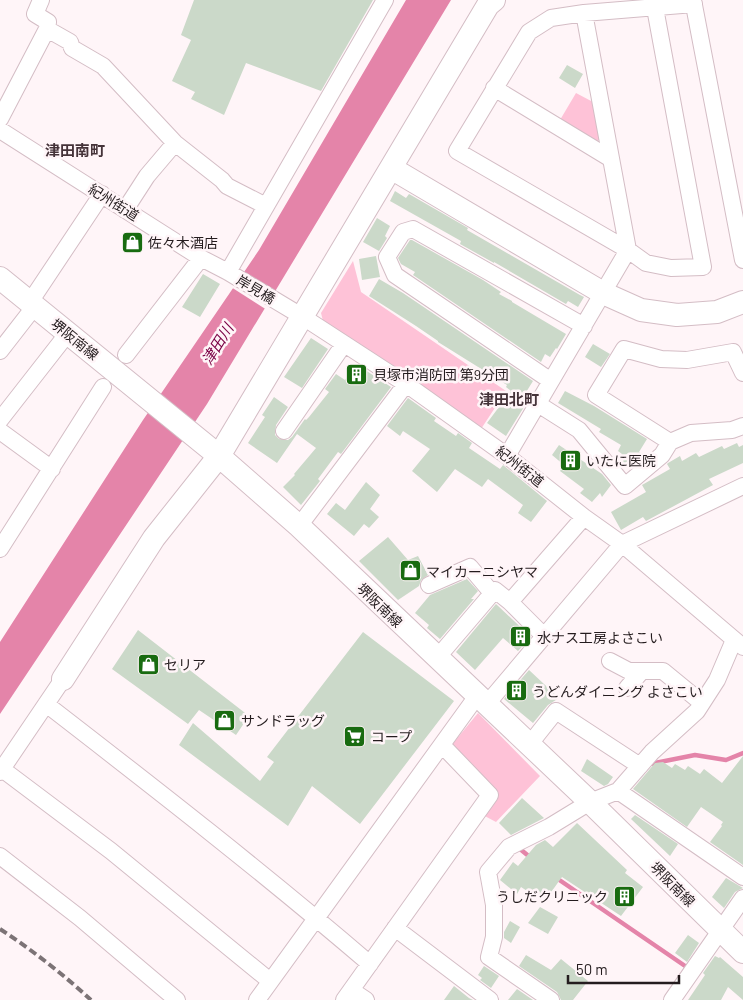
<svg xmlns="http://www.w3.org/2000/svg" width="743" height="1000" font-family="Barlow,'Noto Sans JP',sans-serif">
  <rect width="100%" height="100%" fill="#fff5f8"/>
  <path fill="#fec2d7" d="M576,93L593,102L600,139L596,142L560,120Z
    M353,261L361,292L506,391L481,429L323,321L321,313Z
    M478,713L540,776L496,822L481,814L494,793L450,747Z"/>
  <path fill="#e484a9" d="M406,0H451L207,404L0,714V642L143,420L259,250Z"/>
  <path fill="#fff5f8" d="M241,272L276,294L267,310L231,287Z"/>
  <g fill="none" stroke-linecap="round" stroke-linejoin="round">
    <path stroke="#e484a9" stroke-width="4.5" d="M650,764L695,755L726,760L743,753
      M520,849L531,858
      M555,877L688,968"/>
  </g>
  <path fill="#cbd9c9" d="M194,0H373L321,91L246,63L224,115L191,99L195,92L172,81L191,40L181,35Z
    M567,65L583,74L575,88L559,78Z
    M395,191L406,198L409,194L468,228L467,230L580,295L584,297L578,307L568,301L566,304L494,262V263L460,244L461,241L390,201Z
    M377,218L390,226L385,236L387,238L379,251L363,242Z
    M410,240H412L483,280L501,292L499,294L512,301V302L566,334L557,349L556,348L550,357L545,354L541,362L413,275L415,272L401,264L398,258Z
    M376,256L380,277L362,280L359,259Z
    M203,274L220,284L200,317L182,307Z
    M379,279L403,293L533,381L520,402L524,407L506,436L487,423L511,391L506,387L507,385L438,342V341L416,326L369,296Z
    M311,338L328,349L302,388L284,377Z
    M593,344L610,354L601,367L585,357Z
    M356,364L391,387L341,454L338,452L318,479L320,481L301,505L283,487L295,475L294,474L316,448L297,434L277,463L248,443L265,417L262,415L274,397L288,407L276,425L275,435L279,439L288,440L292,437L305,419L306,420L309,417L329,392L325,389L336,374L345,380Z
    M565,391L594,406L647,439L639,452L644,455L641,460L632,467L619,460L622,454L618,451L621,445L599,432L601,429L558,403Z
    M408,398L436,418L434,421L456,436L458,433L472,443L469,448L500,469L503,465L547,501L531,522L518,513L523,505L488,479L482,487L455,469L437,492L412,471L430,449L403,431L400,436L387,426Z
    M737,443L739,447L743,445V463L709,479L713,485L674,506L646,521L643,517L621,530L611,512L646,492L642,485L670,469L667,464L668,463L680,456L682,461L696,453L699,457L722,446L724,449Z
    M559,445L602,474L611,485L602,497L600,493L592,502L580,493L584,489L560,471L564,465L552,455Z
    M366,482L380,495L370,509L379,517L369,528L364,524L354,536L327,514L336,503L345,510Z
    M388,537L408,560L418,556L428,575L421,580L419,586L398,600L359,561Z
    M467,579L478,591L471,599H474L440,639L427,628L429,625L415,613L430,595Z
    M496,604L531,637L518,651L503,638L475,670L456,652Z
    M138,630L249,716L236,735L199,710L188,724L112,669Z
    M363,632L454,701L360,824L312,786L288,826L179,745L193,723L260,781L274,762L267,757Z
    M529,670L559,698L548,705L533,723L504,699Z
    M743,756V865L710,842L722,826L721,825L723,822L701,807L687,827L633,789L655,763L663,762L672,768L675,764L685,770L688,766L700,774L704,769L722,783Z
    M587,759L613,777L608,784L604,786L581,771Z
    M522,798L544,818L511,835L499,823Z
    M635,815L678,844L670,856L631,819Z
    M577,823L627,870L625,873L643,887L621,916L562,877L544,902L521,887L517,894L500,880L513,862L518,866L536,845L545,840L553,847Z
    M726,878L743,888L735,892L724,908L712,897Z
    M540,907L558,917L548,934L528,923Z
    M510,921L520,927L511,943L504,938V932Z
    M688,935L699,943L687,962L675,953Z
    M526,955L551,970L561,959L588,981L573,1000H561L557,992L519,966Z
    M715,956L719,958L720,957L743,977V1000L728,987L721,1000H688L705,975L703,973Z
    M484,966L499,976L491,988L480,980L482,978L478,975Z
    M454,986L469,998L473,1000H444Z
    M517,989L533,1000H508Z"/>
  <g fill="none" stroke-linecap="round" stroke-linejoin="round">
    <defs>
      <path id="street" d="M41,0L35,14L48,22L47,29
        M693,0L743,260
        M655,8L703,267L671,268L646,263L628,250L457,151L529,32L551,18L584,13L694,4
        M494,88L611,159
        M0,119L47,29L70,42L72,48L103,66L175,143L222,180L227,186L266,206
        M0,130L201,258L228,272L303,317L406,384L507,456L584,517L622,544L743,647
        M125,210L147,176L175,143
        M228,272L385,0
        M30,302L102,194
        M0,351L35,306
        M126,355L201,258
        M551,381L395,275L387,257L403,232L413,229L584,326
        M538,404L579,430L625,486L662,455L670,442L691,433L732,430L743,426
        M0,420L68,333
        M0,431L52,469
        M284,431L344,344
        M670,442L596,395L624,349L661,359L687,360L733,352L743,373
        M507,456L628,250L584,13
        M299,526L406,384
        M0,549L103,387
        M429,585L470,567L492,593
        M510,602L584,517
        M437,658L495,590L510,602L544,636
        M610,661L629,671H663L702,703
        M627,688L641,672
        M46,704C156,789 265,874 370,964
        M486,705L622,544L743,486
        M529,745L556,711L640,766
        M2,769L111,851L270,981
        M0,772L63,679
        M618,791L743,877
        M0,856L80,918L177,1000
        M395,928L490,1000
        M351,990L366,1000
        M257,1000L477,696
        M344,1000L490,795L442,745
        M551,1000L489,957L494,937V905L488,872L509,847L549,827L590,802L618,791L652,752L697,711L717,680L734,640
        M672,1000L743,898"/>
      <path id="secondary" d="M391,168L603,293L641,310L677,315L717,312L743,302
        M0,278L219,456L299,526L590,802L743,952
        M63,679L154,538L219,456L488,5L494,0"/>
    </defs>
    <use href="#street" stroke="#d4bdc5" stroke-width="18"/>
    <use href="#secondary" stroke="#d4bdc5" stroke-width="24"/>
    <use href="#street" stroke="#fff" stroke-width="16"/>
    <use href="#secondary" stroke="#fff" stroke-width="22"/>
    <path stroke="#7c7376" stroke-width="4" stroke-dasharray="8 4" stroke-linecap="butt" d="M0,929C32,950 63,974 91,1000"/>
  </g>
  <defs>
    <symbol id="shop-square" viewBox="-11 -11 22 22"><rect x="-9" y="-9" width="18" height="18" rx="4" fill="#186b10" stroke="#fff5f8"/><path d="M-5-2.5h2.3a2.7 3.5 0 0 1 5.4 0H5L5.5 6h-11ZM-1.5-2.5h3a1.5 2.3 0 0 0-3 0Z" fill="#fff"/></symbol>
    <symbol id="building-square" viewBox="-11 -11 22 22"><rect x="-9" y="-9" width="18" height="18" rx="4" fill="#186b10" stroke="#fff5f8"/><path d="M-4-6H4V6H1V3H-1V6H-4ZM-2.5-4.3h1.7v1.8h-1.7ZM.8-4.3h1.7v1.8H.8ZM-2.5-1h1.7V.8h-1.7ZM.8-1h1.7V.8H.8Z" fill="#fff"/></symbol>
    <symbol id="supermarket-square" viewBox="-11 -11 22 22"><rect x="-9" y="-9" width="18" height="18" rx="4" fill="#186b10" stroke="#fff5f8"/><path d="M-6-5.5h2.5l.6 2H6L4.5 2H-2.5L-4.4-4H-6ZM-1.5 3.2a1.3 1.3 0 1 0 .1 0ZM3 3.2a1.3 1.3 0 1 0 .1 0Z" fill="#fff"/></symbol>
  </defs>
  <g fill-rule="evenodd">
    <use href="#shop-square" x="120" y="230" width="25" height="25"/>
    <use href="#building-square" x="344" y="362" width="25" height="25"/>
    <use href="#building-square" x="558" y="448" width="25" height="25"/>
    <use href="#shop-square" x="398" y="558" width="25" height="25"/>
    <use href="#building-square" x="508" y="624" width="25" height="25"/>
    <use href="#shop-square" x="136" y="652" width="25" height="25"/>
    <use href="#building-square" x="504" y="678" width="25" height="25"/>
    <use href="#shop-square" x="212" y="708" width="25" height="25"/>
    <use href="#supermarket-square" x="342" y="724" width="25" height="25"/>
    <use href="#building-square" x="612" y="884" width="25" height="25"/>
  </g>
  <g text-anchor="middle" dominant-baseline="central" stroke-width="5" stroke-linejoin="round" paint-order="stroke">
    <g font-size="14" fill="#241c1e" stroke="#fff5f8">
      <text transform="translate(114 202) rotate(32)">紀州街道</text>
      <text transform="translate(256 289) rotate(31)">岸見橋</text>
      <text transform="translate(75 339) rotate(39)">堺阪南線</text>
      <text transform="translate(520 466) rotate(38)">紀州街道</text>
      <text transform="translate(380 605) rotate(44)">堺阪南線</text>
      <text transform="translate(673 884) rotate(45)">堺阪南線</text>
    </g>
    <g font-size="14" fill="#241c1e" stroke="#fff5f8" text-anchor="start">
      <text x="148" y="242">佐々木酒店</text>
      <text x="373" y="374">貝塚市消防団 第9分団</text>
      <text x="586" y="460">いたに医院</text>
      <text x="426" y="571">マイカーニシヤマ</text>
      <text x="537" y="637">水ナス工房よさこい</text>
      <text x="164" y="664">セリア</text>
      <text x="532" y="691">うどんダイニング よさこい</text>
      <text x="241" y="720">サンドラッグ</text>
      <text x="371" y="736">コープ</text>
      <text x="608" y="896" text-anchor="end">うしだクリニック</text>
    </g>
    <g font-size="15" font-weight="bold" fill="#453339" stroke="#fff5f8">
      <text x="75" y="150">津田南町</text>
      <text x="509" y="399">津田北町</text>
    </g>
    <g font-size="15" font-style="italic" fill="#7a0245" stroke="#fff5f8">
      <text transform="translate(217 344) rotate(-58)">津田川</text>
    </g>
  </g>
  <path d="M568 975v8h111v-8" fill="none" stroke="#241c1e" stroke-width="2.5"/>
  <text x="576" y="975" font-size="15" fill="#241c1e" stroke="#fff5f8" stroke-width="4" paint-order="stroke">50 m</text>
</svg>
